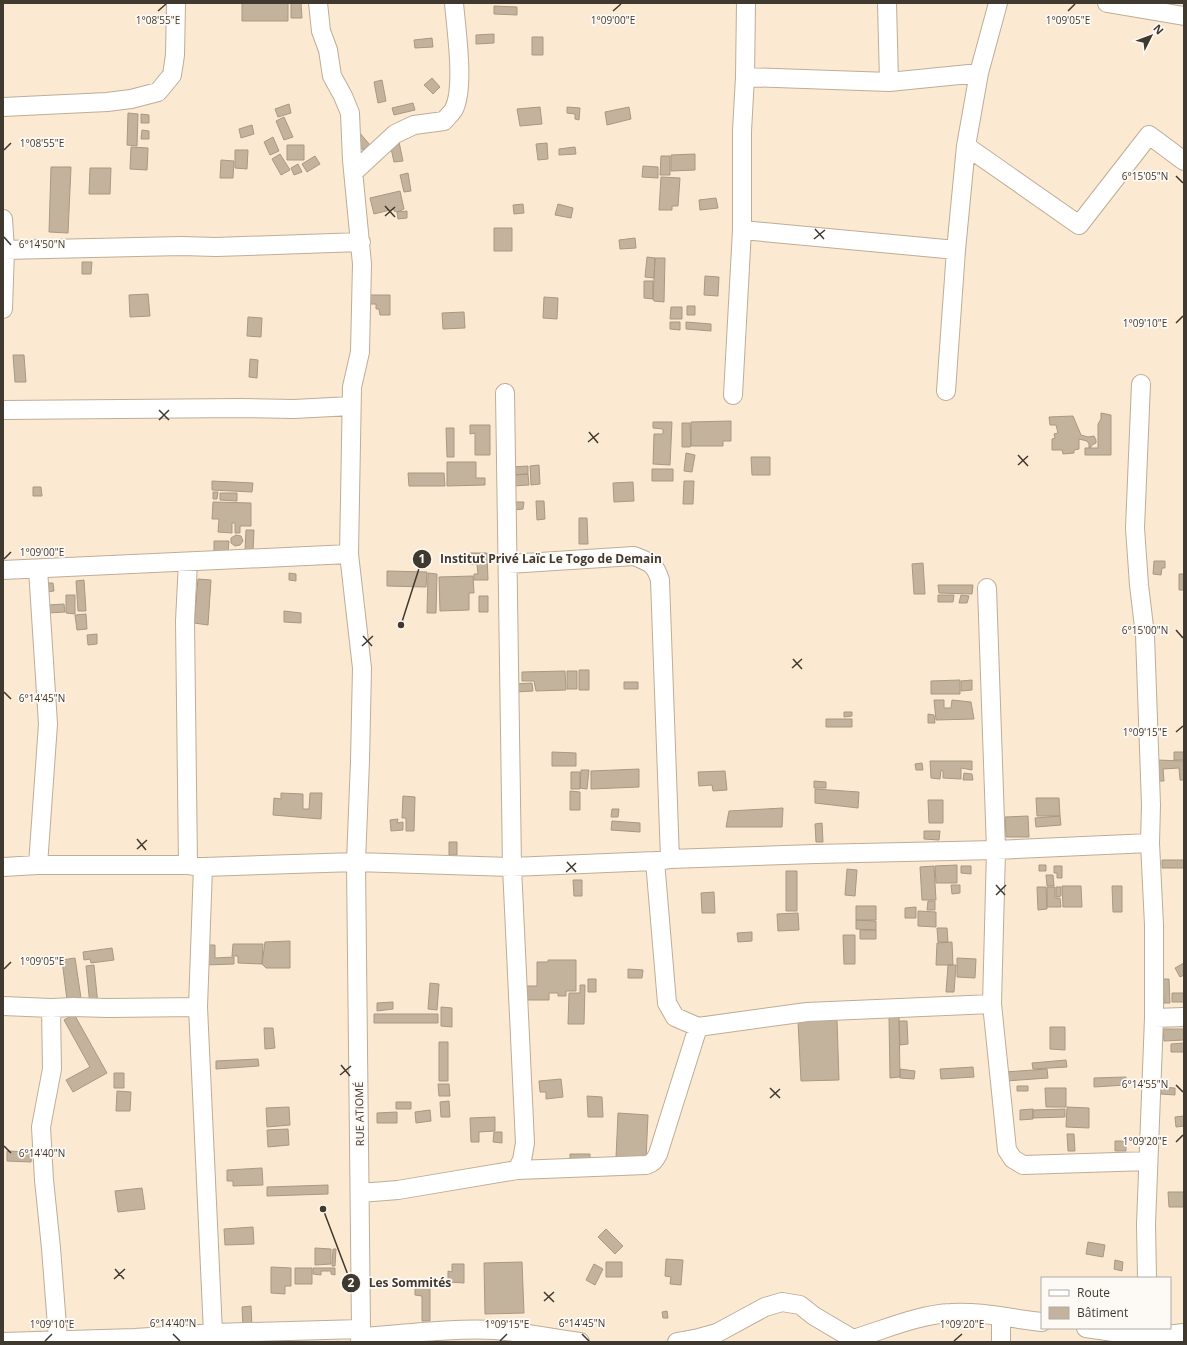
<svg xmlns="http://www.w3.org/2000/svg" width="1187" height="1345" font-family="'Open Sans',sans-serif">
  <rect width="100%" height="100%" fill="#fce9d2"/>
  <path fill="#c3b29c" stroke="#a99882" d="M242,3H288V21H242Z
    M291,3H301L302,18H291Z
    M494,6L517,7V15L494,14Z
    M494,34V43L476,44V35Z
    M532,37H543V55H532Z
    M432,38L433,47L415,48L414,40Z
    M432,78L440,87L433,94L424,85Z
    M382,80L386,101L378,103L374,82Z
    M413,103L415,110L394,115L392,108Z
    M289,104L291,113L278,117L275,109Z
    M540,107L542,124L520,126L517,109Z
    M567,107L580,108L579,120L575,119V114L567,113Z
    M629,107L631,119L607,125L605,112Z
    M128,113L138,114L137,146L127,145Z
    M141,114L149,115V123H141Z
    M284,117L293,137L284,140L276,121Z
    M252,125L254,134L241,138L239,129Z
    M142,130L149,131V139H141Z
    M359,132L370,145L363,150L353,136Z
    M273,137L279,151L270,155L264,142Z
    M399,142L403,161L394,162L390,144Z
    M547,143L548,159L538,160L536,144Z
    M287,145H304V160H287Z
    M131,147L148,148L147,170L130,169Z
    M575,147L576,154L559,155V149Z
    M235,150H248L247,169L235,168Z
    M280,154L290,170L281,175L272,159Z
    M695,154V170L671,171V155Z
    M315,156L320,164L307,172L302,164Z
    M661,156H670V175H660Z
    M221,160L234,161L233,178H220Z
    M298,164L302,172L294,175L291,168Z
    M643,166L658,167V178L642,177Z
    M51,167H71L68,233L49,232Z
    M90,168H111L110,194H89Z
    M408,173L411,191L404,192L400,175Z
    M661,177L680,178L678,206H672V210H659Z
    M400,191L404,209L397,212L394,211V209L374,214L370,198Z
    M716,198L718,208L700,210L699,200Z
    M523,204L524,213L514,214L513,205Z
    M558,204L573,208L571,218L555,215Z
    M407,211V218L398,219L397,212Z
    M494,228H512V251H494Z
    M635,238L636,248L620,249L619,240Z
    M647,257L655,258L654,278L645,277Z
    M655,258H665L664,302L654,301L653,299Z
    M82,262H92L91,274H82Z
    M705,276L719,277L718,296L704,295Z
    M644,281H653V299L644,298Z
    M148,294L150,316L130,317L129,295Z
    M364,295H390V315H380L379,309H376V304H364Z
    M544,297L558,298L557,319L543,318Z
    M687,306H695V315H687Z
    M671,307H682V319H670Z
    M464,312L465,328L443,329L442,313Z
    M248,317L262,318L261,337L247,336Z
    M670,322H680V330L670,329Z
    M686,322L711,324V331L686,329Z
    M13,355H24L26,382H15Z
    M250,359L258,360L257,378L249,377Z
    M1101,413L1111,415V455H1085V448H1098V424L1101,419Z
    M1073,416L1081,435L1088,437L1094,436L1096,440V443L1092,445L1091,447L1089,448V444L1087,441L1079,439V449L1074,450V453L1063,454L1062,450H1052V439L1055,438L1054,434L1058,433L1056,425H1050L1049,417Z
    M731,421V441H723V446H691V422Z
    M653,422H672L670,465L653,464L654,434H663V429L653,428Z
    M682,423H690L691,446L690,447H682Z
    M470,425H490V455H475V433L470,434Z
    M446,428H454V457H447Z
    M686,453L695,455L692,472L684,471Z
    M751,457H770V475H752Z
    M447,462H476V478H485V485L447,486Z
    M539,465L540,484L531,485L530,466Z
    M528,466V474L512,475V467Z
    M652,469H673V481H652Z
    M408,473H444L445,486H409Z
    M528,474L529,485L513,486L512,475Z
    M212,481L253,483L252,492L212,490Z
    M684,481H694L693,504H683Z
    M633,482L634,501L614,502L613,483Z
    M33,487H41L42,496H33Z
    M213,492H218L217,499H213Z
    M220,493H237V501L220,500Z
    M536,501H544L545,519L537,520Z
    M213,502L251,503V526H240V533H235V523H232V533L218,532L219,519H212Z
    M514,502H524L523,509L514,510Z
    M579,518H587L588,544H579Z
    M246,530H254L253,551H245Z
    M236,535L241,536L243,541L240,545L235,546L231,543V538Z
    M214,541H229L228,552H214Z
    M470,553H487L488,580H474V574H478L477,564H470Z
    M1154,561H1165V568H1162L1161,575L1153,574Z
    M923,563L925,594H914L912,564Z
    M387,571L427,572L426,587L387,586Z
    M289,573L296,574V581L289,580Z
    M428,573L437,574L436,613H427Z
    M1179,574H1184V590H1179Z
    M473,576L474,593H469V610L440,611L439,577Z
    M198,579L211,580L208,625L194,623Z
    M84,580L86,611H78L76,581Z
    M45,583H53L54,591L46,592Z
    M938,585H973L972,594L939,593Z
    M66,595H75V614L66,613Z
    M938,595H954L953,602H938Z
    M961,595L969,596L967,603H959Z
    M479,596H488V612H479Z
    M64,604L65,612L48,613V605Z
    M284,611L301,613V623L284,622Z
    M86,614L87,629L77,630L75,615Z
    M97,634V644L88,645L87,635Z
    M579,670H589V690H579Z
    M565,671L566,690L536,691L534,681H522V672Z
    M567,671H577V689H567Z
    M960,680V694H931V681Z
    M972,680V690L961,691V681Z
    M624,682H638V689H624Z
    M532,683L533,691L515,692V684Z
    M934,700H944V708H951L952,700L971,702L974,719L936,720Z
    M844,712H852V716L844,717Z
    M928,714L934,715L935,723H928Z
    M826,719H852V727H826Z
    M552,752L576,753V766H552Z
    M1174,752H1184V760H1174Z
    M1157,760L1184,761V780H1180L1179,768L1163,769L1164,781H1157Z
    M930,761H972V770L961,768V779L943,778V771L941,770L940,779L931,778Z
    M922,763L923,770H916L915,764Z
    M639,769V787L591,789V771Z
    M581,770H589L587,789L580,788Z
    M725,771L727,790L713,791L712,785L699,786L698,772Z
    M571,772H580V789H571Z
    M964,773L972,774L973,780H963Z
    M814,781L826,782V788H814Z
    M815,789L859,792L858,808L815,803Z
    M570,791L580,792V810H570Z
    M281,793L303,794V809H309L310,793H322L321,819L273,815L274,798L281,799Z
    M403,796L415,797L414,831H406V818H402Z
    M1036,798H1059L1060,816H1037Z
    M928,800H943V823H929Z
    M783,808L782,827H726L729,811Z
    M612,809H619L618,817H611Z
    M1028,816L1029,837H1006L1005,817Z
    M1060,816L1061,825L1036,827L1035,818Z
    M398,819L397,823L403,822V830L391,831L390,820Z
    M612,821L640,823V832L611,830Z
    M822,823L823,842H816L815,824Z
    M924,831H940L939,840L924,839Z
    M449,842H457V855H449Z
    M1162,860H1184V868H1162Z
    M957,865V883H936L935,866Z
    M1039,865H1046V871H1039Z
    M934,866L936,900H922L920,867Z
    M961,866H971V874L961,873Z
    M1054,866H1062V878H1057V873H1054Z
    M847,869L857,870L855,896L845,895Z
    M786,871H797V911H786Z
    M1046,875H1053L1054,886H1047Z
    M573,880H582V896H574Z
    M951,885H960V893L952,894Z
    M1062,886H1081L1082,907H1063Z
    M1112,886H1122V912H1113Z
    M1037,887H1046L1047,909L1038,910Z
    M1047,887H1055V898H1060L1061,907H1047Z
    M1056,887H1061V896L1056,897Z
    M714,892L715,913H702L701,893Z
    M928,901H935V910H927Z
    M856,906H876V920H856Z
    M916,907V918H905V908Z
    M918,911L936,912V927L918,926Z
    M798,913L799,930L778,931L777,914Z
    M856,920L876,921V930L856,929Z
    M937,928H947L948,942H938Z
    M860,930H876V939H860Z
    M752,932V941L738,942L737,933Z
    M843,935H855V964H844Z
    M290,941V968H266L262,964L265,942Z
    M952,942L953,965H936L937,943Z
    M233,944H263L262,964L238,963V956H232Z
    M204,945H215V958L234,957V964L205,965Z
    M112,948L114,960L91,963L90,959L84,960L83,952Z
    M75,958L81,998L67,1000L62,960Z
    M957,958L976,959L975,978L957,977Z
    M548,960H576V991H566V996H558V993H549V1000H524V986H537V962H548Z
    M1184,963V975L1180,977L1175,968Z
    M94,965L98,1005H90L86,966Z
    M948,965H956L954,992H946Z
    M628,969L643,970L642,978H628Z
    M588,979H596V992H588Z
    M1163,979H1169L1170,1003H1164Z
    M430,983L439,984L437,1010L428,1009Z
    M580,985H585L584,1024H568L569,993H580Z
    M1172,993H1184V1002H1172Z
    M393,1002V1009L377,1011V1003Z
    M441,1007L452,1008V1027L441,1026Z
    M74,1014L107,1073L73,1092L66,1080L90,1067L64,1020Z
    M374,1014H438V1023H374Z
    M889,1017H899L900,1077L890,1078Z
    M837,1020L839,1080L801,1081L798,1021Z
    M899,1021H907L908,1044L900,1045Z
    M1050,1027H1065V1050L1050,1049Z
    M264,1028H273L275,1048L265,1049Z
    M1163,1029H1184V1040L1164,1041Z
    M439,1042H448V1081H439Z
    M1184,1043V1052H1171V1044Z
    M258,1059L259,1066L216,1069V1061Z
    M1066,1060L1067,1067L1033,1069L1032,1063Z
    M973,1067L974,1077L941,1079L940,1069Z
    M900,1069L915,1071L914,1079L900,1078Z
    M1047,1069L1048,1078L1006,1081L1005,1072Z
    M114,1073H124V1088H114Z
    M1126,1077V1085L1094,1087V1078Z
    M561,1079L563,1097L546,1099V1092H540L539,1081Z
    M438,1084H449L450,1096H439Z
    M1017,1086H1028V1091H1017Z
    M1161,1087L1175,1088V1095L1161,1094Z
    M1045,1088H1066V1107H1046Z
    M117,1091L131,1092L130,1111H116Z
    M587,1096L602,1097L603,1117H588Z
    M449,1101L450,1117H441L440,1102Z
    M396,1102H411V1109H396Z
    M289,1107L290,1125L267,1127L266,1108Z
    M1067,1107L1089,1108V1128L1066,1127Z
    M1033,1109V1119L1020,1120V1110Z
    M1065,1109V1117L1033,1118V1110Z
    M430,1110L431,1121L416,1123L415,1112Z
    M397,1112V1123H377V1113Z
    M618,1113L648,1115L646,1160L616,1158Z
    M1184,1116V1126L1176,1127L1175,1117Z
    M495,1117V1131L479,1132V1142H471L470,1118Z
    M288,1129L289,1145L268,1147L267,1130Z
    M494,1132H502V1143L493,1142Z
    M1067,1134H1074L1075,1151H1068Z
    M1115,1141H1126V1151H1115Z
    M7,1151L32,1152L31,1162L7,1161Z
    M570,1154H590V1162H570Z
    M262,1168L263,1185L233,1186V1181H227V1170Z
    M328,1185V1194L267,1196V1187Z
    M142,1188L145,1209L118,1212L115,1191Z
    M1168,1192H1184V1207H1169Z
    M253,1227L254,1244L225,1245L224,1229Z
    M606,1229L623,1246L615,1254L598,1237Z
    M1088,1242L1105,1245L1103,1257L1086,1254Z
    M315,1248L331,1249V1264L315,1265Z
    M333,1249H336L335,1266H332Z
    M666,1259L683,1260L681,1285L670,1284L671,1277L665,1276Z
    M1115,1260L1123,1262L1122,1271L1114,1269Z
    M522,1262L524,1313L485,1314L484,1263Z
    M606,1262H622V1277H606Z
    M452,1264H464V1283L448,1282V1271L452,1272Z
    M594,1264L603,1269L595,1285L586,1280Z
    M271,1267L291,1268V1286H285V1294L271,1293Z
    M295,1268H312V1284H295Z
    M313,1268H335V1275L331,1274V1271H321V1275L313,1274Z
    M415,1281H430V1321H422V1296L415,1295Z
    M251,1306L252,1327L243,1328L242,1307Z
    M667,1311L668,1318H663L662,1312Z"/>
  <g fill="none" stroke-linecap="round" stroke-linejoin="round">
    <defs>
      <path id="minor" d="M318,3L321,31L328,50L332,76L343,96L350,113L352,160L362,264L360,352L352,387L349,554L362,668L360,761L356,862L361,1329L360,1342
        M887,3L889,82
        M1107,3L1184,16
        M745,77L889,82L979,73
        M3,107L107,102L131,99L158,92L172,75L175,55L176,3
        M966,146L1079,225L1149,135L1184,161
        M354,172L395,134L414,125L444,121C447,117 452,113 454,109C465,87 456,28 454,3
        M3,219L5,250L3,309
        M742,230L956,250
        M3,250L182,246L216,247L361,242
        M1141,384L1135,528L1139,585L1145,635L1151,805L1150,843L1154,925V1018L1146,1224L1147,1278
        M946,391L956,250L966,146L979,73L998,3
        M733,395L742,230V131L745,77L746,3
        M3,410L241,408L294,409L351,406
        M188,562L185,621L188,865
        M508,564L634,556C649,562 655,563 660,580L670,859
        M3,570L349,554
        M987,588L996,850L992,1004L1007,1150L1013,1159L1023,1165L1148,1161
        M655,861L667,1003L675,1017L698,1027L807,1012L992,1004
        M38,865L48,724L38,569
        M3,867L38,865H188L203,867L356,862L512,867L655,861L670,859L815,854L996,850L1150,843
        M203,867L198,1007L213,1333
        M3,1006L51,1008L73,1007L108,1008L198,1007
        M51,1008L52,1069L41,1127L44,1180L51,1248L58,1339
        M1154,1018L1184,1017
        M517,1170L646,1165C653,1163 655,1160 658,1154L698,1027
        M360,1193L398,1190L517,1170L522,1160L525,1143L512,867L505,393
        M1086,1328L1147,1337L1184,1333
        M360,1337C405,1334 450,1328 495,1330C523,1332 551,1338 580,1342
        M3,1342L135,1338L213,1333L361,1329
        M677,1342L699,1338L717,1333L765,1307L782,1302L800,1305L814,1316L853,1339C883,1330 920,1314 951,1313C981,1311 1012,1319 1042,1322
        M1001,1342V1317"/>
    </defs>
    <use href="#minor" stroke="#bead97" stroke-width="20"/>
    <use href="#minor" stroke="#fff" stroke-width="18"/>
  </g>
  <path fill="none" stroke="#403930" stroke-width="1.5" d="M158,11L166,4M613,11L621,4M1068,11L1075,4M4,150L11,143M1176,176L1183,183M385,206L395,217M385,216L395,207M815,229L824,239M4,237L11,245M814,239L825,230M1176,323L1183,316M159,410L169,420M159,420L169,410M589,432L598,443M588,442L599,433M1018,455L1028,466M1018,465L1028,456M4,559L11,552M1176,630L1183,638M363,636L372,646M362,646L373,636M793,659L802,669M792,668L802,659M4,692L11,699M1176,732L1183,726M137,839L146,850M137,849L147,840M567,862L576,872M566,872L576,863M996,885L1005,895M996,895L1006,885M4,969L11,962M341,1065L350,1076M340,1075L351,1066M1176,1085L1183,1092M770,1088L780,1098M770,1098L780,1089M1176,1142L1183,1135M4,1146L11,1153M115,1269L124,1279M114,1279L125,1269M544,1292L554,1302M544,1301L554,1292M173,1334L180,1341M582,1334L589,1341M45,1341L52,1334M500,1341L507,1334M954,1341L962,1334"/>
  <g text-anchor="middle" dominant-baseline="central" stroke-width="3.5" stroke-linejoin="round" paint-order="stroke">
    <g font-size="11" fill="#403930" stroke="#fdf9f4">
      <text transform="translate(359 1114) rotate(-91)">RUE ATIOMÉ</text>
    </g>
  </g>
  <g font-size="10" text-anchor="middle" fill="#403930" stroke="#fdf9f4" stroke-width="3.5" stroke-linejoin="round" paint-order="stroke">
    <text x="158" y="24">1°08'55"E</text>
    <text x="613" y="24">1°09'00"E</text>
    <text x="1068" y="24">1°09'05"E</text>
    <text x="42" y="147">1°08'55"E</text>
    <text x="1145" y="180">6°15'05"N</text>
    <text x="42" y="248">6°14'50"N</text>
    <text x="1145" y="327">1°09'10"E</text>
    <text x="42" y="556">1°09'00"E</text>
    <text x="1145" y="634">6°15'00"N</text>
    <text x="42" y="702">6°14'45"N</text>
    <text x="1145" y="736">1°09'15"E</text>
    <text x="42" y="965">1°09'05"E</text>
    <text x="1145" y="1088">6°14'55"N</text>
    <text x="1145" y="1145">1°09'20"E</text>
    <text x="42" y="1157">6°14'40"N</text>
    <text x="173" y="1327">6°14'40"N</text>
    <text x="582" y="1327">6°14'45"N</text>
    <text x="52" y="1328">1°09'10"E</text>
    <text x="507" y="1328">1°09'15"E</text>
    <text x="962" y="1328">1°09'20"E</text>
  </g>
  <path fill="none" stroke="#403930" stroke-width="1.5" d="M401 625L422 559M323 1209L351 1283"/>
  <g fill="#403930" stroke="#fdf9f4" stroke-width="1.5">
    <circle cx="401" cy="625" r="4"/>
    <circle cx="323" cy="1209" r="4"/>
    <circle cx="422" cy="559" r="10"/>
    <circle cx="351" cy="1283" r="10"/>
  </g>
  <g font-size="12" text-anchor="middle" font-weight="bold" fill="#fff">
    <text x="422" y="563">1</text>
    <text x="351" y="1287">2</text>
  </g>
  <g font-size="12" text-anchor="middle" font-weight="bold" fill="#403930" stroke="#fdf9f4" stroke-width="3.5" stroke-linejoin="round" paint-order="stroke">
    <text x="551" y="563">Institut Privé Laïc Le Togo de Demain</text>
    <text x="410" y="1287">Les Sommités</text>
  </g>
  <rect width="1187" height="1345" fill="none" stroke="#403930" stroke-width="8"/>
  <rect x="1041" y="1277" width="130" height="52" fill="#fdf9f4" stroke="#b1aca6"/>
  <rect x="1049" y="1290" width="20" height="6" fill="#ffffff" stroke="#b1aca6"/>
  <text x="1077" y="1297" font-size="12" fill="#403930">Route</text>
  <rect x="1049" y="1307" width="20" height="12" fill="#c3b29c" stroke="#b1aca6"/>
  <text x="1077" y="1317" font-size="12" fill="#403930">Bâtiment</text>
  <g transform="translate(1151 36) rotate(48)" stroke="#fdf9f4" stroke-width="3" paint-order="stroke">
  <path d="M0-3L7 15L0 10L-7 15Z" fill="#403930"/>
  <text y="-6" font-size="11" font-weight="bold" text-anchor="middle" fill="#403930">N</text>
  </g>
</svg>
